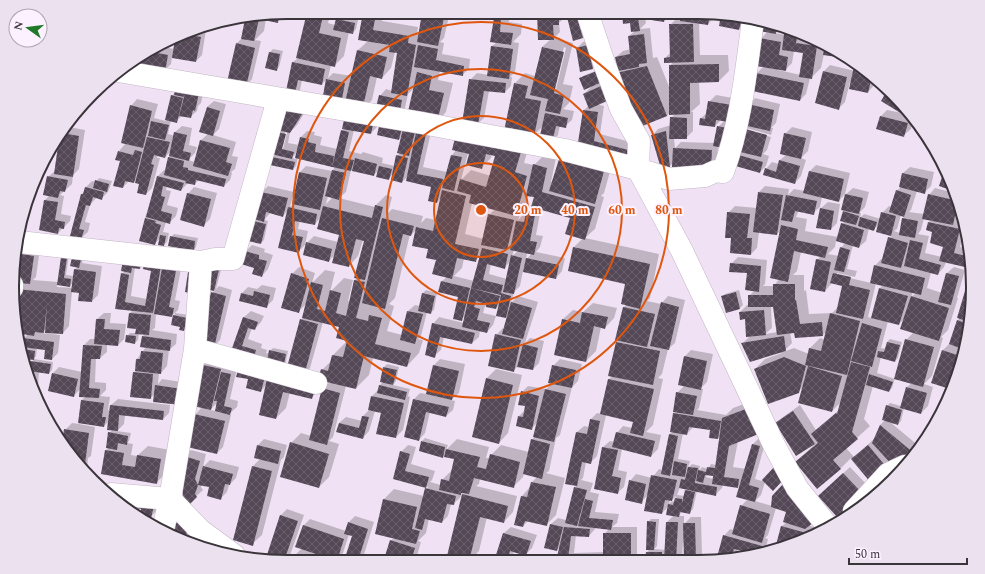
<svg xmlns="http://www.w3.org/2000/svg" width="985" height="574" font-family="Spectral,serif">
  <defs>
    <pattern id="building-cross-hatch" width="8" height="8" patternUnits="userSpaceOnUse"><rect width="8" height="8" fill="#544857"/><path d="M0 0l8 8M0 8l8-8" fill="none" stroke="#6a606d"/></pattern>
  </defs>
  <rect width="100%" height="100%" fill="#f0e2f4"/>
  <path fill="#0003" fill-rule="evenodd" d="M287,12L277,22L266,19L264,31L255,40L261,41L252,79L246,86L237,43L242,38L246,19Z
    M292,12H305L298,19Z
    M308,12H331L328,23L335,25L336,19L340,16L358,20L356,29L353,33L349,32L344,56L334,66L331,65L328,78L333,73L352,76L358,50L368,41L364,12H391L388,15L383,14L382,21L418,27L417,34H419L423,18L395,12H450L444,38L440,42L444,43L442,54L470,59L469,69L462,75L440,71L438,80L453,83L446,112L437,122L415,87L408,94L405,108L398,115L380,96L386,89L392,91L398,52H395L391,68L382,78L377,77L372,100L361,111L380,114L377,127L371,133L354,130L349,151L361,154L363,152L383,158L382,163L395,166L397,156L400,153L402,136L399,139L381,123L432,128L423,167L447,172L452,155L456,150L530,142L524,163L534,165L544,155L556,158L551,182H553L613,161L604,193L601,196L604,197L595,229L585,238L659,254L650,298L647,301L661,304L668,296L685,300L675,343L668,349L662,374L658,378L663,379L653,425L646,432L661,435L658,449L651,456L622,449L618,470L627,472L624,487L617,493L595,489L603,447L610,441L614,442L617,433L623,426L632,428L634,421L606,415L597,456L590,463L586,462L583,478L581,480L593,483L590,492L599,494L595,512L619,514L617,523L612,527H637V559L634,561H552L553,560H557L560,547L557,550L551,524L558,518L566,520L575,487L577,485L567,483L577,432L584,426L589,427L591,419L597,413L602,414L609,379L613,376L610,375L616,342L619,340L624,307L626,305V283L574,247L583,238L571,217L541,208L536,235L543,236L540,247L536,252L565,258L562,271L556,278L523,271L520,286L514,292L511,303L518,296L538,302L525,343L530,338L544,341L539,363L533,369L518,366L514,370L496,335L503,328L505,329L509,314L506,317L500,305L496,308L485,306L483,313L496,316L493,325L487,332L480,330L479,337L472,343L444,337L441,350L434,356L433,324L439,317L464,323L465,316L461,320L460,297L442,281L447,277L437,259L416,230L411,235L410,234L395,298L389,304L394,306L387,331L402,335L408,311L415,305L420,306L423,293L426,290L437,293L434,310L430,313L427,312L421,336L418,339L423,340L419,353L407,366L373,358L369,375L356,388L346,386L333,437L329,441L339,444L329,477L319,487L291,443L301,433L311,436L323,388L330,382L324,380L322,388L312,397L290,392L286,408L276,418L266,385L261,391L249,379L232,353L244,317L251,311L264,316L261,322L255,329L252,328L248,339L262,344L261,348L267,350L266,353L270,354V351L273,348L288,351L285,366L288,367L301,320L304,317L307,303L298,312L292,274L299,267L315,273L312,283L325,270L335,272L330,292L344,278L353,280L348,301H350L355,280L358,277L365,240H363L358,256L349,266L335,254L329,261L307,243L298,252L280,247L288,210L283,216L271,212L264,220L268,221L264,240L261,243L254,222L257,219L262,192L268,186L294,192L290,207L293,204L300,172L306,166L332,171L336,166L298,157L296,166L293,169L272,157L276,154L293,62L298,58ZM327,79L323,100L341,103L348,96L344,129L342,131L337,149L320,145L322,137L314,135L315,132L307,131L301,137L299,145L288,143L290,132L297,125L311,102L293,98L300,90L302,80L322,84ZM286,129H288L283,149H281ZM297,152L296,159L292,158ZM468,153L471,154L481,168L491,158L492,154L496,156L491,176L471,170L461,180ZM351,170L374,175L378,171L388,179L393,174L402,182L408,176L432,186L437,202L441,198L436,220L426,218L421,223L423,216L392,209L388,213L392,197L386,195L376,205L375,207L339,198L346,192ZM528,195L535,197L534,206L526,215H523L518,220L520,214L518,213L526,205ZM328,196L333,197L326,204ZM472,203L495,209L489,215L484,239L465,234ZM321,217L340,234L338,242L314,236L305,245L308,231L298,229L300,220L315,224ZM514,250L518,251L512,256ZM527,253H532L526,260ZM480,256L474,281L454,276L462,268L464,258L475,261ZM511,261L507,279L489,274L491,264L505,267ZM323,322L340,327L348,340V343L346,342L333,355L332,360L322,370L321,374L307,371L310,368ZM269,356L268,365L262,363ZM596,527L609,529L604,534V552L574,553L576,535L589,536L595,529Z
    M496,12H527L525,15L513,16L509,18V22L522,24L521,34L513,42L519,43L515,72L510,77H512L511,86L505,92L489,91L484,118L477,124L470,80L477,73L489,75L492,46L497,42Z
    M538,12H565V17L559,23L560,32L554,38L573,43L563,84L573,86L569,103L563,109L574,111L572,120L565,126L560,125L558,135L552,142L543,126L533,136L505,130L515,83L525,73L535,76L542,47L551,39ZM564,47L566,48L556,89H554Z
    M577,12L585,35L582,38L568,17L571,14Z
    M623,12L644,13L646,23L640,29L650,28L653,58L657,57L670,89V66L673,62L665,58L671,52L670,25L677,18H681L682,13H718L708,24L699,23L700,55H728L729,71L719,81H699L700,104L691,112H693V131L686,138H674L675,148L681,142L714,143L718,127L724,121L721,120L715,126L700,124L701,118L708,112L709,102L716,95L744,100L718,146L717,162L673,163L670,166L652,136L658,129L671,125V118L675,114L670,112L667,116L641,126L617,74L621,69L616,57L623,51L631,49L629,36L635,31L631,21Z
    M654,13H672L664,21L653,20Z
    M722,14L746,19L745,22L739,29L720,25Z
    M762,22L782,26L775,33L785,35L786,27L849,58L824,54L821,68L811,78H810L806,94L800,100L757,73L764,66L761,39L768,31ZM794,51L804,52L801,75L778,70V68L786,69L792,63Z
    M211,25L205,30H206L202,55L196,61L172,57L171,64L164,71L139,59L166,44L163,47L174,49L176,39L199,27Z
    M595,39L599,62L592,68L577,48L583,42Z
    M273,49L283,51L279,67L276,70L266,68L270,52Z
    M856,63L878,81L868,92L850,82L845,102L839,108L816,103L824,71L830,65L855,71Z
    M600,69L604,79L598,84L608,80L596,104L604,106L600,134L638,144L636,154L578,148L584,110L589,105L584,94L593,85L580,79L583,76Z
    M206,82L201,103L198,106L197,111L190,117L183,115L176,121L171,120L168,134L175,136V132L182,126L192,128L189,145L197,147L195,153L188,160L195,162L201,140L208,134L207,107L214,101L226,104L219,129L213,135L236,142L232,156L238,157L235,169L231,172L232,173L230,180L224,186L199,180L194,184L188,183L181,190L167,186L166,190L171,191L167,205L178,208L176,216L169,223L166,222L163,232L169,233L167,242L164,245L160,238L155,244L145,218L158,176L164,170H166L169,157L171,155V151L165,157L158,155L157,158H160L152,188L146,194L138,178L134,182L129,181L123,187L121,161L119,151L126,143L131,106L137,99L158,104L154,118L166,121L172,96L176,92Z
    M889,89L909,113L907,115L912,116L920,126L912,122L911,129L904,135L881,116L887,110L902,113L882,101Z
    M755,98L780,104L776,123L771,128H773L771,135L746,128V130L771,137L767,150L763,154L769,156L766,166L760,172L733,164L749,105Z
    M69,127L85,130L79,169L73,175L72,184L60,195L64,196L61,214L71,216L70,221L58,233L40,229L45,200L50,195L48,177L55,171L60,139Z
    M792,127L812,132L808,151L801,158L806,160L801,176L795,183L766,169L772,162L779,164L780,160L786,155L785,134Z
    M816,165L850,173L845,194L839,201L822,197L820,207L813,213L799,210L796,217L807,219L805,231L838,237L842,224L845,221L844,212L846,210L842,209L846,194L853,188L869,192L865,207L859,213H861L860,218L864,214L881,219L882,213L889,206L891,207L896,191L900,188L903,173L910,167L934,172L931,186L925,192L917,191L911,210L909,212L924,214L929,195L935,188L955,193L961,211L959,218L956,221L964,223L965,225L960,247L969,249L971,265L969,267L946,262L944,267L938,274L931,272L927,288L942,293L947,273L954,267L965,270L957,298H958L948,330L941,337L943,338L932,376L924,384L933,387L928,406L921,413L904,408L901,421L898,424L890,422L920,447L914,453L871,482L851,458L840,469L796,462L815,444V443L797,454L776,423L783,417L800,405L816,430L839,410L841,402L832,411L803,387L798,392L755,369L765,359L782,353L781,351L743,343L751,335L746,318L740,312L747,305H749V296L755,290L748,272L731,264L738,257L767,260L765,284L763,286H774L779,279L781,230L777,234L759,232L757,248L751,254L733,238L728,213L735,206L757,208L759,192L765,186L789,189L788,195L794,189L805,191L810,171ZM901,215L904,216L903,218L900,233L894,231L897,229ZM924,218L932,220L929,222L944,246L942,257L925,253L929,236L918,234L921,230ZM879,225L877,231L892,236L889,238L883,260L881,259L875,266L871,283L837,275V273L855,277L857,271L847,269L853,245L859,247L866,241L869,228L874,229ZM836,241L845,243L841,248L839,256L828,254L835,247ZM801,252L821,256L817,260L825,291L832,283L843,285L838,307L832,313L809,314L806,290L804,291V275H793L797,271ZM876,283L883,285L880,288L872,318L868,317ZM913,292L916,293L911,297ZM771,306H774L778,332L765,334L772,328ZM905,318L914,332L906,340L895,379L877,373L881,357L895,361L898,358L902,342L890,339L887,342L886,349L881,348L888,321L899,324ZM827,331L825,340L820,338L810,348L809,354L794,348L783,352L792,343L790,332H795L823,335ZM895,378L912,383L907,387L901,406L890,403L887,406L885,420L880,425L875,438L854,457L846,448L870,426L864,419L873,386L889,391L892,388Z
    M99,178L112,181L108,192L102,198L97,197L90,205L85,222L90,223L88,232L81,238L71,236L82,194L84,192L86,187L92,181L96,182Z
    M194,187L217,193L210,219L204,225L188,194Z
    M828,202L840,204L837,223L831,229L821,208Z
    M174,234L198,238L196,247L193,250L171,237Z
    M252,245L265,249L264,252L273,255L268,269L262,276L245,252Z
    M29,248L40,249L36,277L33,280L58,282L70,248L66,275L74,276L75,270L78,266L85,248L82,263L102,266L98,295L92,301L80,292L72,291L69,326L63,333L46,329L42,332V333L60,335L58,353L52,359L46,350L37,348L36,356L34,359L53,362L52,370L49,373L39,372L38,386L34,390L27,375L24,362L31,364L34,359L25,358L24,361L22,346H23L24,338L28,334L18,289L25,283L22,254ZM73,282L75,288L57,287V284L70,286Z
    M223,262L216,289L219,286L232,290L220,340L213,347L212,293L215,290L206,288Z
    M182,264L175,300L180,301L178,310L175,313L189,315L187,327L184,330L181,326L173,325L175,313L171,316L156,313L155,328L152,330L177,334L176,344L169,350L167,366L161,373H159L158,384L162,379L188,383L187,397L155,394L150,398L134,372L136,371L137,359L146,347L143,336L145,334L139,333L138,340L135,343L127,336L130,333H136L137,328L130,313L133,310L116,308L122,274L125,271H122L143,265L140,268L135,267L131,296L147,299L152,270Z
    M15,266H16L13,295L12,287Z
    M262,285L276,288L273,300L266,307L242,293L248,287L257,289Z
    M972,285L970,321L966,333H968V341L952,392L937,421H935L946,389L948,387L932,382L943,350L950,343L957,321L960,318L966,292Z
    M739,290L743,305L740,308L726,311L722,297L725,294Z
    M593,303L617,308L614,318L605,328L601,327L596,351L586,361L563,319L573,310L583,312Z
    M104,313H111L110,323L126,324L124,339L118,345L107,344V352L100,358H96L95,382L106,383V390L100,396L110,397L108,410L111,411V405L118,399L170,405L169,413L163,419L125,415L124,424L117,431L131,433L129,441L127,443L133,444L131,455L137,456L148,446L170,450L166,473L156,483L102,474L106,450L109,448V433L113,430L110,420L104,426L79,423V424L95,427L91,456L88,458L87,468L85,470L69,454L63,444L65,430L72,423L79,424L82,400L86,396L81,388L74,396L53,373L59,367L82,372L84,345L90,339H96L97,319Z
    M691,350L713,354L707,382L700,389H703L699,408L697,410L726,415L733,408L761,398L738,441L733,467L746,469L753,444L759,438L766,440L755,479L762,481L776,467L765,482L761,495L755,501L772,506L773,496L808,525L816,528L814,535L786,547L764,552L769,547L774,549L779,544L782,526L787,522V511L776,508L768,535L765,538L768,539L766,547L761,553H757L738,549L736,558L716,561H682L685,558V542H683L682,558L678,561H646L647,552L650,549L648,522L651,519H659L657,546L654,549L666,550L667,522L674,515L668,507L662,513L648,495L641,502L630,481L636,474L652,478L659,469L662,470L670,434L673,431L674,413L676,412L677,393L684,386L685,356ZM693,427L712,430L718,438L720,436L716,465L711,464L708,469L702,467L699,471L700,466L692,464L688,468L690,461L678,459L683,433L687,434ZM715,473L714,479L706,477L707,474L712,475ZM742,483L748,499L741,506L734,530L730,529L724,536L718,560L702,556L701,517H691L684,524V516H679L682,511L690,512L693,509L697,491L715,495L722,488L723,485L737,487ZM680,487L688,489L686,491L685,496L677,495ZM676,496L675,502L672,501L669,504L670,500H672Z
    M210,359L237,368L230,399L238,401L237,407L229,414L231,415L223,447L217,453L195,415L202,407L194,405L204,365ZM218,402L216,411L210,410Z
    M440,359L465,364L459,393L451,400L455,401L453,410L446,416L430,412L425,433L419,440L405,437L414,399L420,393L427,394L434,365Z
    M560,359L582,364L578,381L572,387L560,435L556,438L549,471L546,473L565,478L556,515L546,525L528,521L523,526L521,497L530,487L532,482L538,476L524,473L523,477L513,487L480,479L479,484L476,486L517,496L513,512L504,522L487,517L479,551L469,561H473H458L460,559L463,495L466,493L462,492L460,498L453,504H451L448,516L442,522L429,519L426,533L418,541L421,542L416,559L413,561H396L385,558L391,541L394,538L376,533L384,499L394,489L424,496L428,487L394,478L401,452L408,445L416,447L411,464L435,471L432,480L430,482L441,485L442,480L452,470L455,459L447,452L442,457L422,441L425,438L448,445L446,450L457,439L489,447L486,458H490L491,455L501,445L529,452L532,440L535,436L537,423L531,429L519,416L525,410L526,406L522,392L528,386L546,389L553,383V366Z
    M387,364L399,367L396,381L393,385L410,389L408,396L410,397L403,430L396,437L382,412L375,411L369,431L363,438L339,423L346,417L362,421L363,416L369,410L372,396L378,390L380,385L383,382L384,367Z
    M496,369L522,375L508,433L499,443L486,379Z
    M42,403L47,405L46,409L50,410L49,418Z
    M264,439L287,445L284,457L281,460L262,535L252,544L234,540L253,466L260,459L258,445Z
    M191,450L206,454L203,467L210,460L239,467L236,478L229,485L227,492L220,499L210,486L202,484L201,487L203,490L189,503L185,457Z
    M850,467L869,487L838,516L819,496Z
    M160,496L157,510L151,517L142,509Z
    M287,509L304,515L288,561H266L280,516Z
    M355,516L374,522L362,561H292L296,554L302,548L304,525L310,519L346,531L348,523ZM349,534L353,536L346,559L340,557L343,553Z
    M194,520L191,538L187,542L168,532Z
    M511,527L537,535L532,548L526,554L514,551L511,561H495L504,533Z
    M436,556L449,559L448,561H430Z"/>
  <path fill="url(#building-cross-hatch)" d="M291,12H301L299,20L289,18Z
    M307,12H324L319,33L341,38L335,67L296,58Z
    M363,12H389V16L376,14L373,30L409,36L408,43L416,45L407,96L391,93L397,53L389,52L390,45L358,40Z
    M392,12L445,13L438,46L417,42L421,19Z
    M495,12H525V16L511,18V20L501,19L500,32L513,33L511,45L490,42Z
    M537,12H559V25H553L554,40H538Z
    M622,12H637L640,31L631,32L630,23L623,24Z
    M279,13L278,23L259,19L254,41L241,39L245,19Z
    M653,13H666L664,22L651,20Z
    M681,13H696L710,15L708,25L680,21Z
    M576,14L583,38L573,41L567,17Z
    M721,14L742,18L739,30L719,26Z
    M336,19L355,23L353,34L333,30Z
    M761,22L777,25L776,34L760,31Z
    M669,24H693L694,62L664,63V58L670,57Z
    M206,25L205,32L193,30L199,27Z
    M785,26L798,32L796,43L817,46L812,79L799,77L803,53L782,50Z
    M185,34L201,37L196,62L172,58L175,39Z
    M644,34L647,63L639,64V67L618,71L615,57L630,54L628,36Z
    M760,38L781,42L779,55L788,57L786,71L756,66Z
    M236,43L255,48L246,87L227,82Z
    M418,45L438,49L436,60L464,66L463,76L414,67Z
    M588,45L593,69L580,72L576,48Z
    M825,45L851,58V59L823,55Z
    M491,46L513,49L509,79L487,76Z
    M542,47L564,52L554,93L564,96L560,114L545,111L548,99L530,95Z
    M357,50L387,57L382,79L370,76L362,111L344,107Z
    M152,52L168,55L165,72L136,66L137,59Z
    M269,52L280,54L277,71L265,68Z
    M292,62L325,69L322,85L298,80L294,98L285,96Z
    M855,62L872,76L868,93L849,89Z
    M719,64V82L690,83V114L669,115V65Z
    M647,66L667,116L640,127L616,73Z
    M597,71L602,82L584,90L579,78Z
    M823,71L847,77L839,110L815,103Z
    M417,72L432,76L429,90L444,93L437,123L407,116Z
    M756,73L804,83L800,101L752,91Z
    M326,79L345,83L341,104L322,101Z
    M469,79L506,83L505,93L484,91L478,125L462,123Z
    M514,83L528,86L525,98L541,101L534,137L504,131Z
    M601,86L607,101L589,109L583,94Z
    M200,89L195,111L193,110L191,118L179,116L184,97L174,95L175,90Z
    M888,89L909,113L907,117L881,101Z
    M171,95L183,98L177,123L165,120Z
    M379,95L402,100L399,116L375,111Z
    M708,101L738,106L735,123L716,120L715,127L699,125L700,118L705,119Z
    M284,103L306,108L290,133L277,130Z
    M748,104L774,110L770,131L743,125Z
    M130,105L152,111L143,148L121,143Z
    M207,107L220,111L213,136L199,132Z
    M583,110L598,112L594,141L632,151L629,162L577,149Z
    M545,113L568,118L566,128L556,126L552,143L539,140Z
    M345,115L374,120L371,134L342,129Z
    M911,115L921,128L908,121Z
    M880,116L908,123L904,137L876,129Z
    M670,117L687,118V139H669Z
    M151,121L169,125L165,140L148,136Z
    M380,122L402,127L399,140L377,135Z
    M717,126L732,129L728,149L713,146Z
    M742,128L767,135L761,157L736,151Z
    M403,129L415,132L409,156L397,153Z
    M341,130L349,132L343,158L354,160L351,171L332,167Z
    M666,131L670,167L662,172L651,135Z
    M174,132L187,135L183,151L191,153L189,161L169,156Z
    M277,132L286,134L282,149L294,152L292,159L271,154Z
    M416,132L426,134L417,174L443,179L437,203L428,201L431,187L406,181Z
    M62,133L79,136L73,177L54,174L59,139H61Z
    M784,133L806,138L801,159L780,154Z
    M456,134L521,152L515,172L527,176L516,216L469,203L471,195L457,191L460,179L486,187L495,156L486,154L482,169L466,165L469,154L452,150Z
    M147,137L170,142L165,158L154,155L151,164L154,165L146,195L137,193L139,184L135,183Z
    M300,137L309,139L308,142L316,144L315,152L334,156L332,167L295,158Z
    M200,140L230,148L226,162L232,164L228,176L193,166Z
    M673,148L712,150L711,169L672,167Z
    M135,150L142,152L134,183L125,181L123,188L113,186L120,161L115,160L118,151L133,155Z
    M735,154L763,162L760,173L732,165Z
    M396,155L408,158L402,183L391,180Z
    M451,155L462,157L454,191L442,188Z
    M168,157L184,161L183,167L188,168V170L226,179L224,187L196,180L195,185L185,183L186,181L164,175Z
    M272,157L295,162L293,170L270,165Z
    M355,158L377,164L374,176L352,171Z
    M559,159L604,171L595,204L549,191Z
    M779,160L800,166L795,184L763,175L765,168L776,172Z
    M533,164L547,168L542,192L595,207L585,240L565,234L570,218L531,207L534,197L526,196Z
    M379,166L392,169L389,180L376,177Z
    M945,168L952,182L954,188L953,191L939,186Z
    M332,170L346,173L339,200L325,196Z
    M809,171L844,179L839,202L803,193Z
    M299,172L327,178L320,210L292,204Z
    M902,173L928,179L925,194L899,187Z
    M47,176L68,180L65,192L60,191L58,198L43,195Z
    M157,176L184,183L181,191L163,186L161,196L165,197L161,211L172,214L170,224L146,217Z
    M95,180L109,184L107,192L93,188Z
    M85,187L104,192L102,200L93,197L90,206L86,205L79,229L84,230L81,240L70,236L81,194H83Z
    M442,190L466,196L455,244L479,249L476,262L457,258L452,279L432,274L436,260L426,258L428,249L412,246L416,227L433,231Z
    M896,190L911,195L904,217L889,212Z
    M261,192L288,198L283,217L266,212L264,222L254,219Z
    M758,192L783,195L777,235L753,232Z
    M187,193L211,199L204,227L180,220Z
    M845,194L863,198L859,214L841,210Z
    M928,194L958,201L953,225L922,219Z
    M786,195L817,201L814,215L795,211L792,222L781,220Z
    M44,200L58,202L55,220L65,222L64,229L59,228L58,234L39,230Z
    M375,205L383,207L365,280L354,278L364,241L356,239L349,267L332,263L339,235L317,229L323,206L372,218Z
    M288,207L317,214L315,225L295,221L292,235L303,237L299,253L278,248Z
    M820,208L834,211L831,230L816,228Z
    M843,211L859,216L856,225L840,221Z
    M727,212L750,214L747,238H752L751,255L730,253L731,238H725Z
    M881,212L896,216L891,236L876,232Z
    M526,213L535,215L530,241L537,242L534,255L510,250L516,221L524,222Z
    M488,214L514,220L507,250L481,245Z
    M860,217L877,222L874,231L858,226Z
    M145,218L156,221L155,223L161,225L155,245L139,241Z
    M382,218L414,226L411,236L403,234L385,309L362,303Z
    M902,218L918,221L915,238L899,235Z
    M253,221L266,224L261,244L248,241Z
    M928,222L960,229L954,253L970,257L969,268L939,261L943,247L930,243L932,232L926,230Z
    M841,223L864,230L859,248L836,241Z
    M781,225L798,229L796,240L828,247L825,258L794,251L788,282L770,278Z
    M160,235L166,236L164,246L158,245Z
    M170,236L195,241L194,251L168,246Z
    M888,237L908,243L901,268L881,263Z
    M910,240L923,243L919,259L941,265L938,275L904,266Z
    M306,242L332,249L329,262L303,255Z
    M573,247L650,264L640,309L621,304L625,284L568,271Z
    M840,247L850,250L844,272L834,270Z
    M482,248L508,254L505,269L487,264L483,280L503,285L501,293L511,296L506,318L496,316L501,295L471,288Z
    M74,249L83,251L79,268L70,266Z
    M62,250L68,251L64,278L71,279L70,287L57,285Z
    M245,251L259,255V259L267,261L262,277L252,274L254,268L241,264Z
    M21,254L34,256L30,284L18,283Z
    M124,255L142,258L140,269L132,268L131,273L121,271Z
    M511,255L522,258L514,294L503,292Z
    M145,257L162,260L153,313L115,309L121,273L129,275L125,302L145,306L151,271L143,269Z
    M526,258L559,265L556,279L523,272Z
    M816,259L831,262L825,292L810,289Z
    M211,263L220,265L214,291L205,289Z
    M730,263L761,266L759,292L745,290L747,273L729,272Z
    M874,265L925,278L921,295L870,283Z
    M162,268L176,271L169,307L174,308L172,317L154,314Z
    M74,269L96,272L92,302L78,301L79,293L71,292Z
    M188,272L198,274L195,294L185,292Z
    M291,273L309,279L299,313L281,308Z
    M833,273L851,277L849,285L870,290L863,319L836,313L842,286L830,283Z
    M946,273L959,276L951,305L938,302Z
    M354,280L365,282L356,318L368,321L369,315L382,318L375,344L411,353L407,367L364,356L356,389L318,380L321,369L328,371L332,355L343,357L347,341L336,338L339,327L302,318L311,282L323,285L317,309L325,311L330,290L341,293L336,313L346,316Z
    M441,281L470,288L462,321L453,319L458,297L438,292Z
    M773,284H795V300H796L800,324L822,322L823,336L795,338L794,333L777,335L773,307H748V295H773Z
    M471,288L500,296L496,309L486,307V304L476,301L474,307L480,309L477,320L490,323L487,333L462,327Z
    M879,288L908,296L899,325L871,318Z
    M17,289L66,294L63,334L45,333L47,304L44,333L35,332L34,336L22,334V331L19,330L15,307Z
    M254,291L270,295L267,308L239,301L241,293L253,296Z
    M965,291L972,293L970,322L957,318Z
    M211,292L226,296L214,348L199,344Z
    M736,292L740,309L726,313L721,296Z
    M422,293L435,296L431,314L418,311Z
    M911,296L949,308L939,341L900,329Z
    M511,302L532,308L523,339L502,334Z
    M661,302L679,307L669,350L650,346Z
    M623,307L655,314L647,347L615,340Z
    M764,310L766,335L746,337L745,319L740,320L739,312Z
    M407,311L423,314L415,344L400,340Z
    M582,312L608,317L605,329L594,326L586,362L554,355L562,319L580,323Z
    M129,313L151,315L149,335L135,334L136,329L127,328Z
    M830,313L860,321L847,375L805,365L809,348L821,351Z
    M173,315L187,318L184,331L179,330L180,327L171,325Z
    M243,317L258,322L255,330L248,328L242,346L256,350L255,354L261,357L230,354Z
    M96,319H105L104,329L120,330L118,346L94,344Z
    M300,319L318,324L304,376L286,371Z
    M957,320L965,323L960,339L967,341L965,350L949,344Z
    M432,323L475,333L472,344L440,337L435,358L425,355Z
    M862,323L882,329L872,367L851,361Z
    M495,334L521,340L514,372L488,366Z
    M126,335L136,336L135,344L125,342Z
    M142,336L171,340L170,351L140,347Z
    M784,336L786,351L750,362L741,343Z
    M23,338L54,342L52,360L44,359L45,350L22,347Z
    M905,339L934,347L923,387L894,379Z
    M616,342L660,351L653,385L608,376Z
    M887,342L900,345L895,362L877,357L878,351L884,352Z
    M523,344L538,348L533,370L517,367Z
    M83,345L102,346L100,359H91L89,388L100,389L99,398L79,397Z
    M22,349L35,351L34,360L24,359Z
    M269,350L286,354L283,369L266,366Z
    M942,350L963,357L953,390L931,383Z
    M141,351L163,353L161,374L135,371L136,359H140Z
    M684,356L707,361L701,390L678,385Z
    M784,357L806,366L799,393L768,404L754,369Z
    M30,361L51,364L49,374L29,371Z
    M851,362L870,367L852,432L858,439L833,460L841,469L817,489L795,462L818,443L811,434L836,413L837,414Z
    M203,365L221,369L211,410L193,406Z
    M433,365L459,371L452,400L426,394Z
    M552,365L576,370L572,388L548,383Z
    M239,366L266,372L261,392L246,388L248,379L236,377Z
    M808,366L842,376L832,412L798,403Z
    M383,367L397,370L393,385L380,382Z
    M133,372L153,374L151,399L130,397Z
    M221,372L231,374L224,406L232,408L230,415L215,411L217,401H214Z
    M52,373L78,379L74,397L48,391Z
    M268,374L316,385L312,399L283,392L276,419L259,415Z
    M869,374L893,382L889,392L866,385Z
    M27,375L33,376V387Z
    M486,378L513,385L499,444L472,437Z
    M608,379L654,389L643,436L630,433L633,422L600,414Z
    M155,385L182,389L181,405L153,402Z
    M379,385L407,392L405,400L377,393Z
    M906,387L927,393L921,414L900,408Z
    M322,388L340,393L327,445L309,440Z
    M545,389L566,394L554,442L533,437Z
    M945,389L952,392L936,422L933,421Z
    M521,391L539,396L532,430L516,426L518,416L523,417L525,406L518,405Z
    M676,392L697,396L693,415L673,412Z
    M371,396L404,403L396,438L376,434L381,413L368,410Z
    M413,399L449,407L446,417L426,412L419,441L404,437Z
    M81,400L104,403L102,417H106L104,427L78,423Z
    M110,405L164,411L163,420L119,415L118,431L107,430Z
    M886,405L902,410L898,425L882,420Z
    M751,407L761,433L729,446L724,477L739,479L738,488L712,484L714,470L713,476L705,475L703,483L696,481L698,470L706,472L707,467L715,468L722,418Z
    M793,411L815,444L796,456L775,423Z
    M673,413L721,421L718,439L709,438L710,430L689,427L687,435L670,432Z
    M194,414L225,421L217,454L187,447Z
    M362,416L369,417L363,439L336,432L339,423L359,428Z
    M590,419L600,421L591,464L582,462L577,486L565,484L576,432L587,434Z
    M880,425L915,454L894,467L872,443Z
    M64,429L89,433L85,464L78,463L69,454L62,442Z
    M108,432L128,436L127,445L118,443L117,450L106,448Z
    M616,432L655,441L651,457L612,447Z
    M669,434L678,436L670,476L661,474Z
    M531,439L550,444L542,479L523,474Z
    M421,441L445,447L443,458L419,451Z
    M290,442L329,454L319,488L280,477Z
    M752,444L760,446L749,485L759,488L755,502L736,497Z
    M257,445L281,451L278,464L254,458Z
    M868,445L888,469L871,483L851,459Z
    M602,447L618,450L612,476L621,478L618,494L594,489Z
    M446,449L480,457L477,467L486,469L490,454L520,462L514,488L474,478L469,494L461,493V495L439,490L441,479L449,481L454,459L444,457Z
    M105,450L124,453L122,465L135,467L137,455L161,459L157,484L101,474Z
    M400,451L410,454L405,471L429,477L426,488L393,479Z
    M184,456L200,461L195,479L198,485L195,494L197,497L189,505L184,500L179,475Z
    M674,461L687,464L685,477L672,475Z
    M203,466L233,474L230,485L225,484L221,500L207,496L209,487L198,485Z
    M252,466L272,471L253,546L233,540Z
    M775,466L786,477L773,491L762,480Z
    M688,467L698,468L695,482L685,480Z
    M843,473L863,494L838,518L818,496Z
    M651,475L677,480L672,501L665,500L662,514L644,511Z
    M681,479L695,482V484V483L717,487L716,496L679,488Z
    M629,480L646,484L642,504L625,500Z
    M531,482L556,487L547,526L525,521L523,527L514,525L521,496L527,497Z
    M783,484L813,523L805,529L783,522L786,512L771,507L772,496Z
    M574,487L587,490L577,526L565,523Z
    M425,488L456,496L454,505L447,504L442,523L425,519L422,530L415,528Z
    M685,490L695,492L690,514L680,512L679,517L666,515L668,504L673,505L675,498L682,499V503Z
    M462,494L508,506L504,523L480,517L469,561L447,556Z
    M383,499L417,507L412,529L420,531L416,544L375,534Z
    M585,499L593,501L589,518L613,520L611,530L578,526Z
    M155,502L151,518L140,516L141,509L124,506Z
    M740,505L770,514L762,543L732,534Z
    M171,515L188,526L185,541L167,532Z
    M280,515L298,521L284,561H265Z
    M647,521L656,522L654,550H646Z
    M348,522L368,529L358,561H344L352,536L344,534Z
    M666,522H678L676,561H664Z
    M683,523H695L696,561H681V560H684Z
    M550,524L563,527L557,551L544,548Z
    M303,525L344,539L337,561L295,547Z
    M781,526L810,534L809,537L786,547L776,545Z
    M564,527L590,529L589,537L571,536L568,559L602,558V561H556Z
    M503,533L531,541L526,556L510,551L507,561H494Z
    M603,533H631V561H603Z
    M723,535L762,546L760,553L755,554L734,549L731,558L716,561Z
    M390,540L415,548L411,561H393L384,559Z
    M195,542L213,547L212,550L198,547L195,545Z
    M646,552H662V561H645Z
    M295,554L316,561H291Z"/>
  <g fill="none" stroke-linecap="round" stroke-linejoin="round">
    <defs>
      <path id="minor" d="M587,12L604,63L621,109L639,141L638,169L682,251L774,445L797,488L829,528
        M118,71L422,123L565,150L638,169L669,179L705,176L716,171L723,172C741,123 746,71 753,20
        M19,242L201,262L215,259H233L278,99
        M12,288V285
        M195,349L316,383
        M111,494L170,499L200,530L234,555
        M854,511L888,474L905,466
        M163,530L170,499L195,349L201,262"/>
    </defs>
    <use href="#minor" stroke="#c2b5c5" stroke-width="23"/>
    <use href="#minor" stroke="#fff" stroke-width="22"/>
  </g>
  <circle cx="481" cy="210" r="47" fill="#df570e" fill-opacity=".12"/>
  <g fill="none" stroke="#df570e" stroke-width="2">
    <circle cx="481" cy="210" r="47"/>
    <circle cx="481" cy="210" r="94"/>
    <circle cx="481" cy="210" r="141"/>
    <circle cx="481" cy="210" r="188"/>
  </g>
  <path d="M0 0H985V574H0ZM287 19H698A268 268 0 0 1 966 287V287A268 268 0 0 1 698 555H287A268 268 0 0 1 19 287V287A268 268 0 0 1 287 19Z" fill="#ece2ef" fill-rule="evenodd"/>
  <path fill="none" stroke="#3a343b" stroke-width="2" d="M287 19H698A268 268 0 0 1 966 287V287A268 268 0 0 1 698 555H287A268 268 0 0 1 19 287V287A268 268 0 0 1 287 19Z"/>
  <circle cx="481" cy="210" r="6" fill="#df570e" stroke="#fcf1ff" stroke-width="2"/>
  <g font-size="12" text-anchor="middle" font-weight="bold" fill="#df570e" stroke="#fcf1ff" stroke-width="4" stroke-linejoin="round" paint-order="stroke">
    <text x="528" y="214">20 m</text>
    <text x="575" y="214">40 m</text>
    <text x="622" y="214">60 m</text>
    <text x="669" y="214">80 m</text>
  </g>
  <g transform="translate(28 28) rotate(284)"><circle r="19" fill="#fcf1ff" stroke="#aea5b1"/>
  <path d="M0-3L7 15L0 10L-7 15Z" fill="#1f7927"/>
  <text y="-6" font-size="11" font-weight="bold" text-anchor="middle" fill="#3a343b">N</text>
  </g>
  <path d="M849 558v6h118v-6" fill="none" stroke="#3a343b" stroke-width="2"/>
  <text x="855" y="558" font-size="12" fill="#3a343b" stroke="#fcf1ff" stroke-width="3" paint-order="stroke">50 m</text>
</svg>
